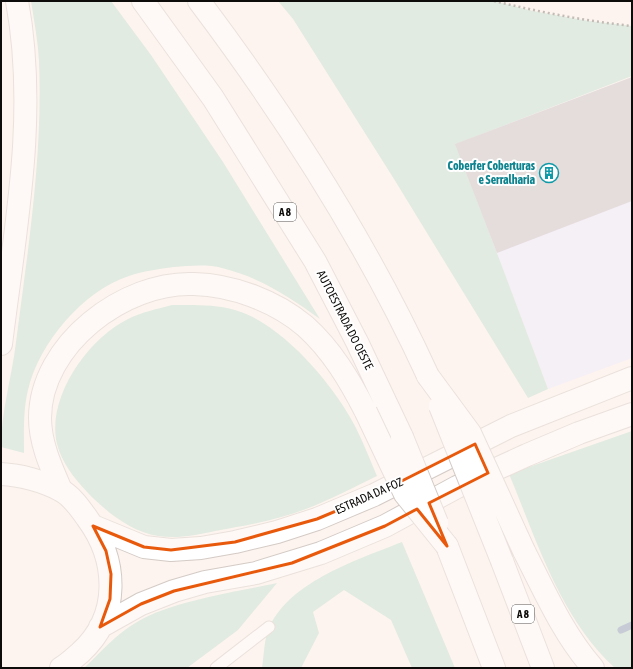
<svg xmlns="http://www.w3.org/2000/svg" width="633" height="669" font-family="'Asap Condensed',sans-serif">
  <rect width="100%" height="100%" fill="#fdf4ef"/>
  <path fill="#ece9ff" d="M632,79V358L548,389L455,144L598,90Z"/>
  <path fill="#c0e0d0" d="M31,1H111L151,55L223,162L320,319C290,297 259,277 222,268C207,264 189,266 174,267C159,269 143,271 129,276C83,291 39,343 28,390C23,410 24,432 24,453L1,447C1,411 12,377 16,342C28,249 43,155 39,61C38,41 34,21 31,1Z
    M278,1H494L533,11L589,21L632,26V76L456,144L548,389L528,398L394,179L293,19Z
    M172,305C193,305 214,304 235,310C282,323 335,386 356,428C364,444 370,460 377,476C354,487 330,500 306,509C277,520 245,526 215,531C196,535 178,539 158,536C133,532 112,516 94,499C78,483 60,463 56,439C49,394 89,338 128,319C142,312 157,309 172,305Z
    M632,431V668H615C560,618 537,541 509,474Z
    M402,542L455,668H412L391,620L344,590L313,612L319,633L301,668H262C264,655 264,637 270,626C291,581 359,559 402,542Z
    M277,583L238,630L187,668H84C101,652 116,634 137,622C172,601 236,592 277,583Z"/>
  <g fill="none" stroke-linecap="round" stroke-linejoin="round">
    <path stroke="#869ab8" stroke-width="7" d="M621,630L632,625"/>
  </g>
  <path fill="#c7bfc6" d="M632,77V201L497,253L455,144Z"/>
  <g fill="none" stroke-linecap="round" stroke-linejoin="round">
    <defs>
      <path id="service" d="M216,668L269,627"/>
      <path id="secondary" d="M1,474C20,475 43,481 60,490C71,495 80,508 87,518C118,560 121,616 80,653C74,658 68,664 61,668
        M93,526L144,547L171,550L201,548L235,542L277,532L317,519L374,495L511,426L632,378
        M100,627L141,604L174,591L205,582L256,573L321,553L385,526L457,487L527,455L579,433L632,414"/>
      <path id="motorway" d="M143,1L213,98L315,261L357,342L402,437
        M199,1C287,118 367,243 428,376
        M1,344C15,230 38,115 17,1
        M61,490C51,467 40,443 40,418C40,345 124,281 194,284C233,285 275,301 305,326C332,350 350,381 366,412
        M447,546L494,668
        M524,551C545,592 563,634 593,668
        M502,561L543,668"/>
    </defs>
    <use href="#service" stroke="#d4cbc6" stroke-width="13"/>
    <use href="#secondary" stroke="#d4cbc6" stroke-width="24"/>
    <use href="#motorway" stroke="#d4cbc6" stroke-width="24"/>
    <path stroke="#7a7572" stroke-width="2.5" stroke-dasharray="2 3" stroke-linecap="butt" d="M494,1C540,12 585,21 632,26"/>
    <use href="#service" stroke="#fff" stroke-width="11"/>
    <use href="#secondary" stroke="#fff" stroke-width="22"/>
    <use href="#motorway" stroke="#fff" stroke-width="22"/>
    <defs>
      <path id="motorway-bridge" d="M428,376L470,433L524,551
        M440,406L502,561
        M366,412L405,494L447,546
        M402,437L437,523"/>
    </defs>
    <use href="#motorway-bridge" stroke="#d4cbc6" stroke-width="24" stroke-linecap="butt"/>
    <use href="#motorway-bridge" stroke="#fff" stroke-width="22"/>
  </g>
  <path d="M0 0H633V669H0ZM475,444L488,473L429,503L447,546L417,509L385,526L292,563L174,591L141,604L100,627L110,599L111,574L106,551L93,526L144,547L171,550L235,542L317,519L374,495Z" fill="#fdf4ef" fill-opacity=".55" fill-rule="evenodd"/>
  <path fill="none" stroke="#e8590c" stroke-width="3" stroke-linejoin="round" d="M475,444L488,473L429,503L447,546L417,509L385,526L292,563L174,591L141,604L100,627L110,599L111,574L106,551L93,526L144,547L171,550L235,542L317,519L374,495Z"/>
  <defs>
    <symbol id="building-ring" viewBox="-11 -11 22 22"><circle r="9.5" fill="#fff" stroke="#0f9aa8" stroke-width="1.5"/><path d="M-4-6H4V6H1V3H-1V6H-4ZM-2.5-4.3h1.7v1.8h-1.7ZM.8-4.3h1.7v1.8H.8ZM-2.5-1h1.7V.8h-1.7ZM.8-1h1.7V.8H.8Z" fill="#0f9aa8"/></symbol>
  </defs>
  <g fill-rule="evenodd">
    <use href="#building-ring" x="538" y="162" width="22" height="22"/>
  </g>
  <g text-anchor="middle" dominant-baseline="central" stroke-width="4" stroke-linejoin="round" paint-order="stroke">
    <g fill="#fff" stroke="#565554" stroke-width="1">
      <rect x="274" y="203" width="22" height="18" rx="3"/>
      <rect x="512" y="605" width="22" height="18" rx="3"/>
    </g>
    <g font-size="11" font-weight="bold" fill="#0e0c0a">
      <text x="285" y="212">A 8</text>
      <text x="523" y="614">A 8</text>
    </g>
    <g font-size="12" font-weight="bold" fill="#0d838f" stroke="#fff" text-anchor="end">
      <text x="535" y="166">Coberfer Coberturas<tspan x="535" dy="14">e Serralharia</tspan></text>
    </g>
    <g font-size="12" fill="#0e0c0a" stroke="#fff">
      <text transform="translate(345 320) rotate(63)">AUTOESTRADA DO OESTE</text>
      <text transform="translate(369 496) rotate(-24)">ESTRADA DA FOZ</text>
    </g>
  </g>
  <rect width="633" height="669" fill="none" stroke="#0e0c0a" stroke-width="4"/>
</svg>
